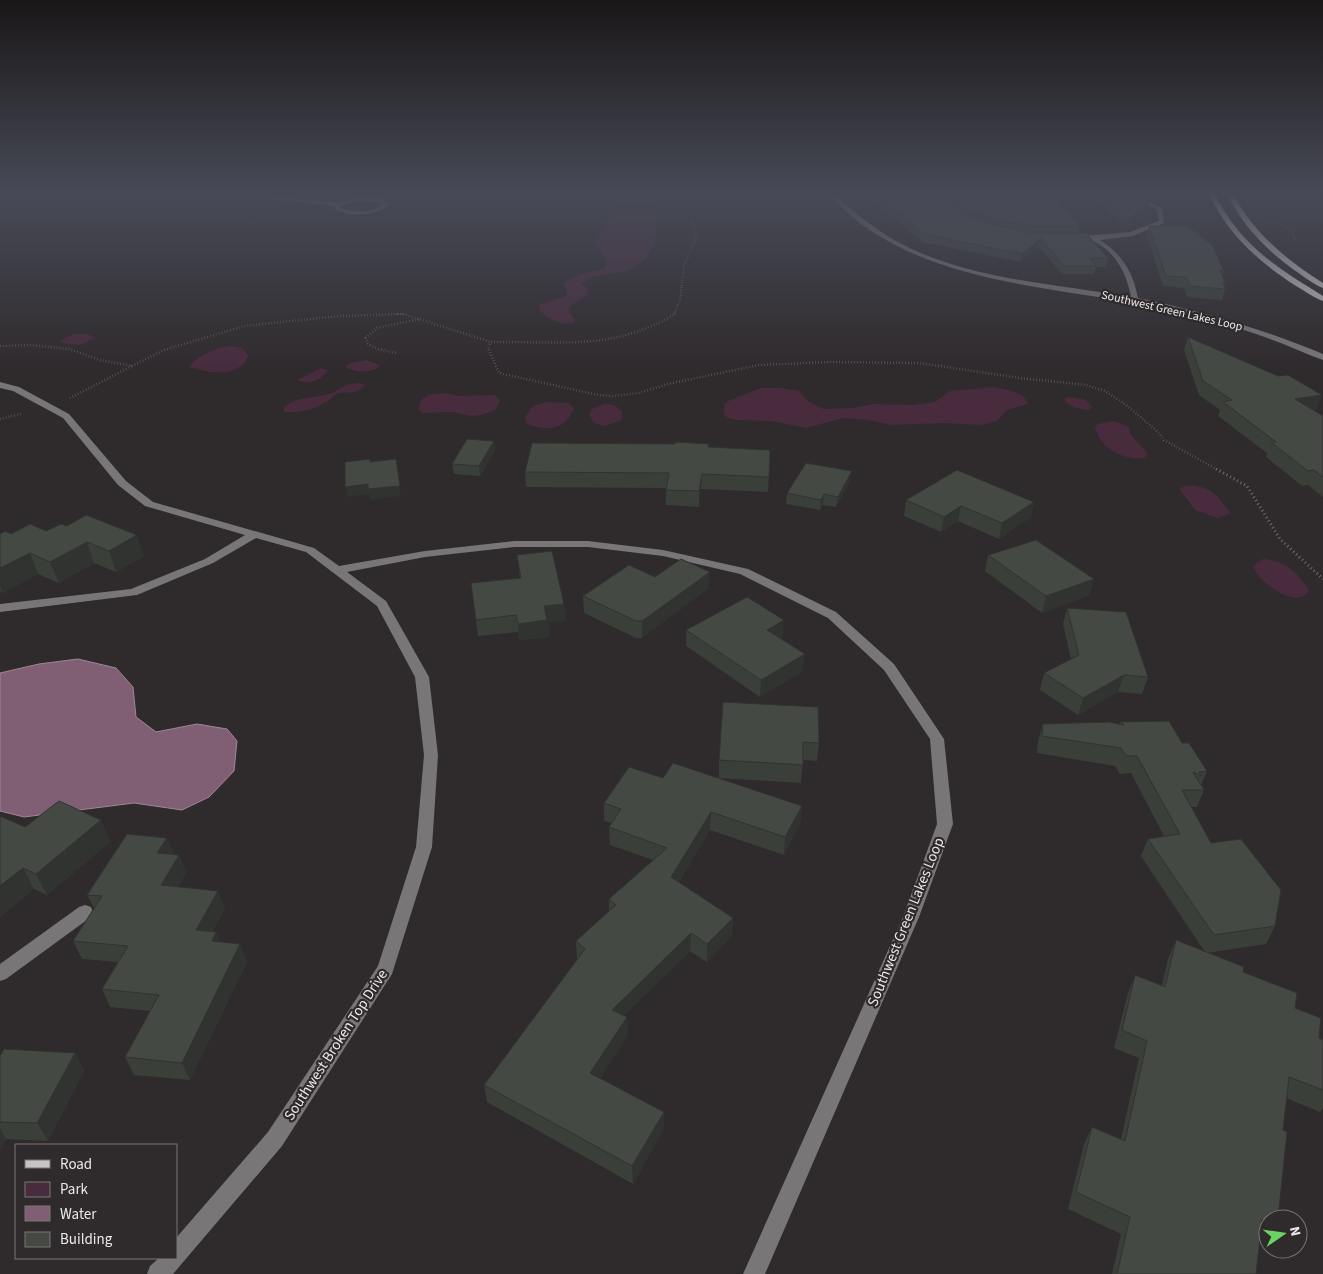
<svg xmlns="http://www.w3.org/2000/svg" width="1323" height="1274" font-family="'Source Sans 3',sans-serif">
  <rect width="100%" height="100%" fill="#2f2a2c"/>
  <path fill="#482c3d" d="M617,194H655C661,234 658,268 611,274C601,276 589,276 582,284L587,289L588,294L569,307L570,314L575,320L574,322C560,327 549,319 539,310L540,304L564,297L567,294L564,284L566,281L584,273L604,269C612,260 600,252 594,244L605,226Z
    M74,334H88L95,338L80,345L61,343V340Z
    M231,346L242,348L249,356C237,379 210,373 189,367C198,354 216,348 231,346Z
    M367,360L379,365V367C370,373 357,373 347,368V365L351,363Z
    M321,368L328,370C321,381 308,385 297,380Z
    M359,383L365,385C357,394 349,392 339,393C334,394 331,400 326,402C314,410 298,413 284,412V407C299,395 317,399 334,392C344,387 345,384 359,383Z
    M994,387C1006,390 1023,390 1028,404L1007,410L997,421L982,425L944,423L891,425L869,420L843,418L806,428L771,421L736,420L728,418L724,414V405L728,401L761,388H781L799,391L809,402L824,409L853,408L873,404L912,405L935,402L950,391Z
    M446,393L458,396L495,395L500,400L495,410L481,415L471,416L452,412L422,413L419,410L420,401L428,395Z
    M1069,397L1086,400L1092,407L1089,410L1076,408L1065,402V398Z
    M547,402L568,403L574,409C571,413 569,419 565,422C556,431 536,429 526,423L525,417L533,406Z
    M604,404L614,405L622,411V420L605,426L594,423L589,415L592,409Z
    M1113,421L1129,427L1131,435L1148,454L1144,458C1124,461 1100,448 1095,427L1098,424Z
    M1185,486C1210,484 1216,495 1231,513L1218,518L1195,510L1179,489Z
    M1263,559C1284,560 1299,573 1309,591C1297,611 1257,581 1253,566Z"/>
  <path fill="#805e73" stroke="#a08797" d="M78,659L116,668L133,687L136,717L156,732L197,724L227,729L237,741L234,771L209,797L182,810L134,803L24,817L0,811V673L39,664Z"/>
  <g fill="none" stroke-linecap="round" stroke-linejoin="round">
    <path stroke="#726d6f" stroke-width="2" stroke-dasharray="0.5 2" stroke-linecap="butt" d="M1271,220L1292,231L1296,244
      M396,314H404
      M674,314L680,300L684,265L696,238L695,232L690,216L688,194"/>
    <path stroke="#726d6f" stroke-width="2.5" stroke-dasharray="0.5 2.5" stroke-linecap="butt" d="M675,313C668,319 660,323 651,326C601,349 545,341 491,342L488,348L499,373L598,395L612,396L639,393L668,384L759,365L830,362L919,363L1020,378L1086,385L1105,391L1125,404L1158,432L1164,440L1218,470
      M0,346L28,345L69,349L100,360L132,366L70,398
      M396,353L377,349L367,343L366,338L377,328L420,319
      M132,366L164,350L244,326L339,316L403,314L491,342
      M0,419L21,414"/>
    <path stroke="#726d6f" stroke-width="3" stroke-dasharray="1 3" stroke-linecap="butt" d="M1216,469L1247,486L1280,539L1323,579"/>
    <path fill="#797678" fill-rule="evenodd" d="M228,194H245L338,203L356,197L379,198L389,202L387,207C370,216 353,217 335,210V206ZM356,201L383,203C374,214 353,213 340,208L341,206Z
      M828,194H834C854,212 874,229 898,242C965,279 1056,284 1131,297C1127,274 1115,250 1092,241C1085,238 1076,243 1070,239L1073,237L1130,232L1159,221L1157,210L1126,194H1133L1162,208L1164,223L1133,236L1100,240C1122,254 1133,272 1138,298C1202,311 1263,329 1323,354V360C1305,354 1288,345 1270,339C1241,328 1210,319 1180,312C1062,284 915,290 828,194Z
      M0,382L19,387L69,414L126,481L153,502L314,548L339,566L425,551L514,541H588L663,550L748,569L836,612L894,664L944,739L953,824L919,917L765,1274H743L903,917L937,824L930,739L884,670L828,618L740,574L663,556L588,547H514L425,557L347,572L386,601L429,677L438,755L432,847L392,974L282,1146L173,1274H147L150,1266L159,1258H176V1238L268,1132L378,966L416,847L424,755L415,677L377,606L306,552L256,538L213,563L137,595L0,612V604L131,589L205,559L245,535L145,506L118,485L63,418L13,391L0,388Z
      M85,905L91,907L93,912L91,917L6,979L0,981V964L79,907Z"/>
    <path fill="#c7c2c5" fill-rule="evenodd" d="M1209,194H1215C1240,245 1276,267 1323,296V301C1314,298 1305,291 1296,286C1259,262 1228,235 1209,194Z
      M1227,194H1233C1254,233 1285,259 1323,283V288C1315,285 1307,279 1300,274C1269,253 1244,228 1227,194Z"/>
  </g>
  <path fill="#3b3f3a" d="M866,194H935L955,209L958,211L936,194H1051L1080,226L1079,233L1108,258L1106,267H1096L1094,274H1062L1039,247L1020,262L922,242Z
    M1089,194H1137L1150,201L1148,208L1126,227Z
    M1137,194H1164L1154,202Z
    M1149,226L1224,271L1222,277L1225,282L1224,286L1225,289L1222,300L1187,297L1184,288L1163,286L1147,236Z
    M1188,337L1317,409L1313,410L1323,416V497L1308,485L1302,486L1266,457L1267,453L1218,416L1220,410L1199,395L1184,350Z
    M494,441L495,451L480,476L454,474L452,464Z
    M709,447L770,450L768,492L701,489L699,507L666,505V488L526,487L525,472Z
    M850,481L836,507L823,505L820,510L786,504L787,493Z
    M906,500L1034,502L1031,517L999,539L958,521L941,532L904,516Z
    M67,526L144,556L116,572L94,563L59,583L38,574L3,593L0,591V534L46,531Z
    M517,555L566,620L548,622L549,637L519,640L518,632L478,636L471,583L520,578Z
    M988,555L1090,595L1042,613L985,571Z
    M655,577L709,588L642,638H636L584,613L583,596Z
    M1067,608L1148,677L1142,694L1118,692L1078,715L1040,690L1044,673L1071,659L1063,624Z
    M686,630L783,637L780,639L803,671L760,697L686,646Z
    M818,707L819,743L817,761L803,760L801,783L719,778V760Z
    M1120,722L1182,743L1207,771L1201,785L1204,790L1197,807H1191L1211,843L1275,926L1266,944L1207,953L1243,972L1295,1008L1319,1038L1323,1040V1108L1320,1112L1286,1098L1268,1219V1240L1266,1244L1260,1241L1256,1274H1112L1121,1234L1068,1209L1084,1144L1092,1127L1121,1139L1139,1058L1114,1048L1128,993L1135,975L1162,985L1168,959L1176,940L1205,952L1141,856L1148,839L1164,836L1131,773L1120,774L1115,766L1037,753L1038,741L1043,724H1119Z
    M663,778L802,806L800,824L784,855L710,830L679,882L733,918L732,936L707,962L690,951L624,1016L627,1017L628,1035L600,1078L664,1112V1129L633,1184L487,1102L484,1085L577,960L576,941L609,911V899L653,860L610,845L609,827L612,823L604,821V803Z
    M101,820L110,842L47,895L34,889L0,917L25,827Z
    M167,838L174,855H179L186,873L178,887L225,909L212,931L216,932L220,942L240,944L247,962L190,1080L134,1075L125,1057L150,1011L110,1007L102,989L118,962L82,959L73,941L94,908L87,895Z
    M75,1053L84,1071L48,1141L6,1139L0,1151V1056Z"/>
  <path fill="#303330" d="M1158,194H1164L1154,202L1156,195Z
    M1150,201L1148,208L1126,227L1128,220Z
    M1041,238L1039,247L1020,262L1022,254Z
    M1322,395L1317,409L1290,413L1295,399Z
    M494,441L495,451L480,476L479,466Z
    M396,459L401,496L370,500L369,494L347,497L345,487L368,484Z
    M852,471L850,481L836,507L838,497Z
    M702,474L701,489L699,507V491Z
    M824,494L823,505L820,510L821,500Z
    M1034,502L1031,517L999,539L1002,523Z
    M961,506L958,521L941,532L944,517Z
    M137,535L144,556L116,572L109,551Z
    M87,542L94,563L59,583L50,562Z
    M30,553L38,574L3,593L0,586V568Z
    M710,572L709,588L642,638V621Z
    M1094,579L1090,595L1042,613L1046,596Z
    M564,604L566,620L548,622L549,637L519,640L518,624L544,606Z
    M784,620L783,637L765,647L767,630Z
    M805,654L803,671L760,697L761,680Z
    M1124,675L1118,692L1078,715L1083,698Z
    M802,806L800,824L784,855L785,837Z
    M711,812L710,830L671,895V877Z
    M101,820L110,842L47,895L36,874Z
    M167,838L174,856L157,853Z
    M179,855L186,873L169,903L161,885Z
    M23,868L34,889L0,917V886Z
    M218,891L225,909L204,948L196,930Z
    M733,918L732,936L707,962V944Z
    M216,932L223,950L212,941Z
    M691,933L690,951L612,1028V1010Z
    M240,944L247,962L190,1080L182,1063Z
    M627,1017L628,1035L592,1091L590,1073Z
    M75,1053L84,1071L48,1141L37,1123Z
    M664,1112V1129L633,1184L632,1166Z
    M0,1129L6,1139L0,1151Z"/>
  <path fill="#454944" stroke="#303330" d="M875,194H935L955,209L986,223L1037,234L1086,233L1108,258H1090L1096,266H1064L1041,238L1022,254L924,234Z
    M947,194H1051L1080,226H1032L998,220L968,210Z
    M1098,194H1137L1150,201L1128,220Z
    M1149,226H1188L1212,245L1224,271H1220L1225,282H1222L1225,289L1190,286L1186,277L1166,276Z
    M1188,337L1278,376L1288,375L1322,395L1295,399L1323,416V477L1314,470L1308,471L1271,442H1276L1223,402L1232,400L1203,381Z
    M467,439L494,441L479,466L452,464Z
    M675,442L709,444L708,447L770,450L769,477L702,474L699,491L666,490L669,473L525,472L532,443L675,444Z
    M370,459V462L396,459L400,486L368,489V484L345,487V462Z
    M806,463L852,471L838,497L824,494L821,500L787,493Z
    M957,470L1034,502L1002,523L961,506L944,517L906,500Z
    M86,515L137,535L109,551L87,542L50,562L30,553L0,568V534L5,531L11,534L30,524L46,531L61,524L67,526Z
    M1036,540L1094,579L1046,596L988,555Z
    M552,551L564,604L544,606L547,620L518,624L516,615L476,620L471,583L521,578L517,555Z
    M681,559L710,572L642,621H636L583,596L629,565L655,577Z
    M747,597L784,620L767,630L805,654L761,680L686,630Z
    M1067,608L1126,612L1148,677L1124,675L1083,698L1044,673L1079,655Z
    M723,702L818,707L819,743L803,742V765L719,760Z
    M1169,721L1182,743H1189L1207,771L1199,772L1202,776L1193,772L1204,790H1182L1211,843L1241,839L1281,890L1275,926L1214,935L1148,839L1180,834L1137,756H1126L1121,748L1042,736L1043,724L1109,722L1124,725L1120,722Z
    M673,763L802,806L785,837L711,812L671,877L733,918L707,944L691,933L612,1010L627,1017L590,1073L664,1112L632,1166L484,1085L585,949L576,941L616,905L609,899L667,848L609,827L621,809L604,803L629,767L663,778Z
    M59,801L101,820L36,874L23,868L0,886V816L25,827Z
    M127,834L167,838L157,853L179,855L161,885L218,891L196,930L216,932L212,941L240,944L182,1063L125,1057L159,995L102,989L128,946L73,941L102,896L87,895Z
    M1176,940L1244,967L1243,972L1297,993L1295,1008L1321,1018L1319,1038L1323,1040V1090L1289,1077L1283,1130L1287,1132L1278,1219H1268V1222L1262,1220L1256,1274H1117L1130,1217L1076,1192L1092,1127L1125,1141L1147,1041L1122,1030L1135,975L1165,987Z
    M4,1049L75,1053L37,1123L0,1122V1056Z"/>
  <linearGradient id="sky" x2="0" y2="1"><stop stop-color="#1a1718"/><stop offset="0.52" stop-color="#474a56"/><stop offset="1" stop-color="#474a56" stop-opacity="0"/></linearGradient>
  <rect width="1323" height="372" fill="url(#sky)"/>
  <g text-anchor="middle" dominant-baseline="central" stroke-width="4.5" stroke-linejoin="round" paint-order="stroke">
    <g font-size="12" fill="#ece8ea" stroke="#2f2a2c">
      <text transform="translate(1172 311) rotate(13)">Southwest Green Lakes Loop</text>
    </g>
    <g font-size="15" fill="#ece8ea" stroke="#2f2a2c">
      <text transform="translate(906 922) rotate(-68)">Southwest Green Lakes Loop</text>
      <text transform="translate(336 1045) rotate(-57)">Southwest Broken Top Drive</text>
    </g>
  </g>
  <rect x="15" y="1144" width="162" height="115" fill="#2f2a2c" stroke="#7b7678"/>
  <rect x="25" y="1160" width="25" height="8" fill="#c7c2c5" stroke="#7b7678"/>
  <text x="60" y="1169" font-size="15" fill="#ece8ea">Road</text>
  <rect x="25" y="1182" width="25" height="15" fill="#482c3d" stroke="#7b7678"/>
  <text x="60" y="1194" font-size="15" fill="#ece8ea">Park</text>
  <rect x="25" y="1206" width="25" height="15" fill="#805e73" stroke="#7b7678"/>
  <text x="60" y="1219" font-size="15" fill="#ece8ea">Water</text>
  <rect x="25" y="1232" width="25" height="15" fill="#454944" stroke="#7b7678"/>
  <text x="60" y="1244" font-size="15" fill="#ece8ea">Building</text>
  <g transform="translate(1283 1234) rotate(77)"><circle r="24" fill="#2f2a2c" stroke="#7b7678"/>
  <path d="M0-4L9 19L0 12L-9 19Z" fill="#6bd362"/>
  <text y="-8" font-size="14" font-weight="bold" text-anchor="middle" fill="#ece8ea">N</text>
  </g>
</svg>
